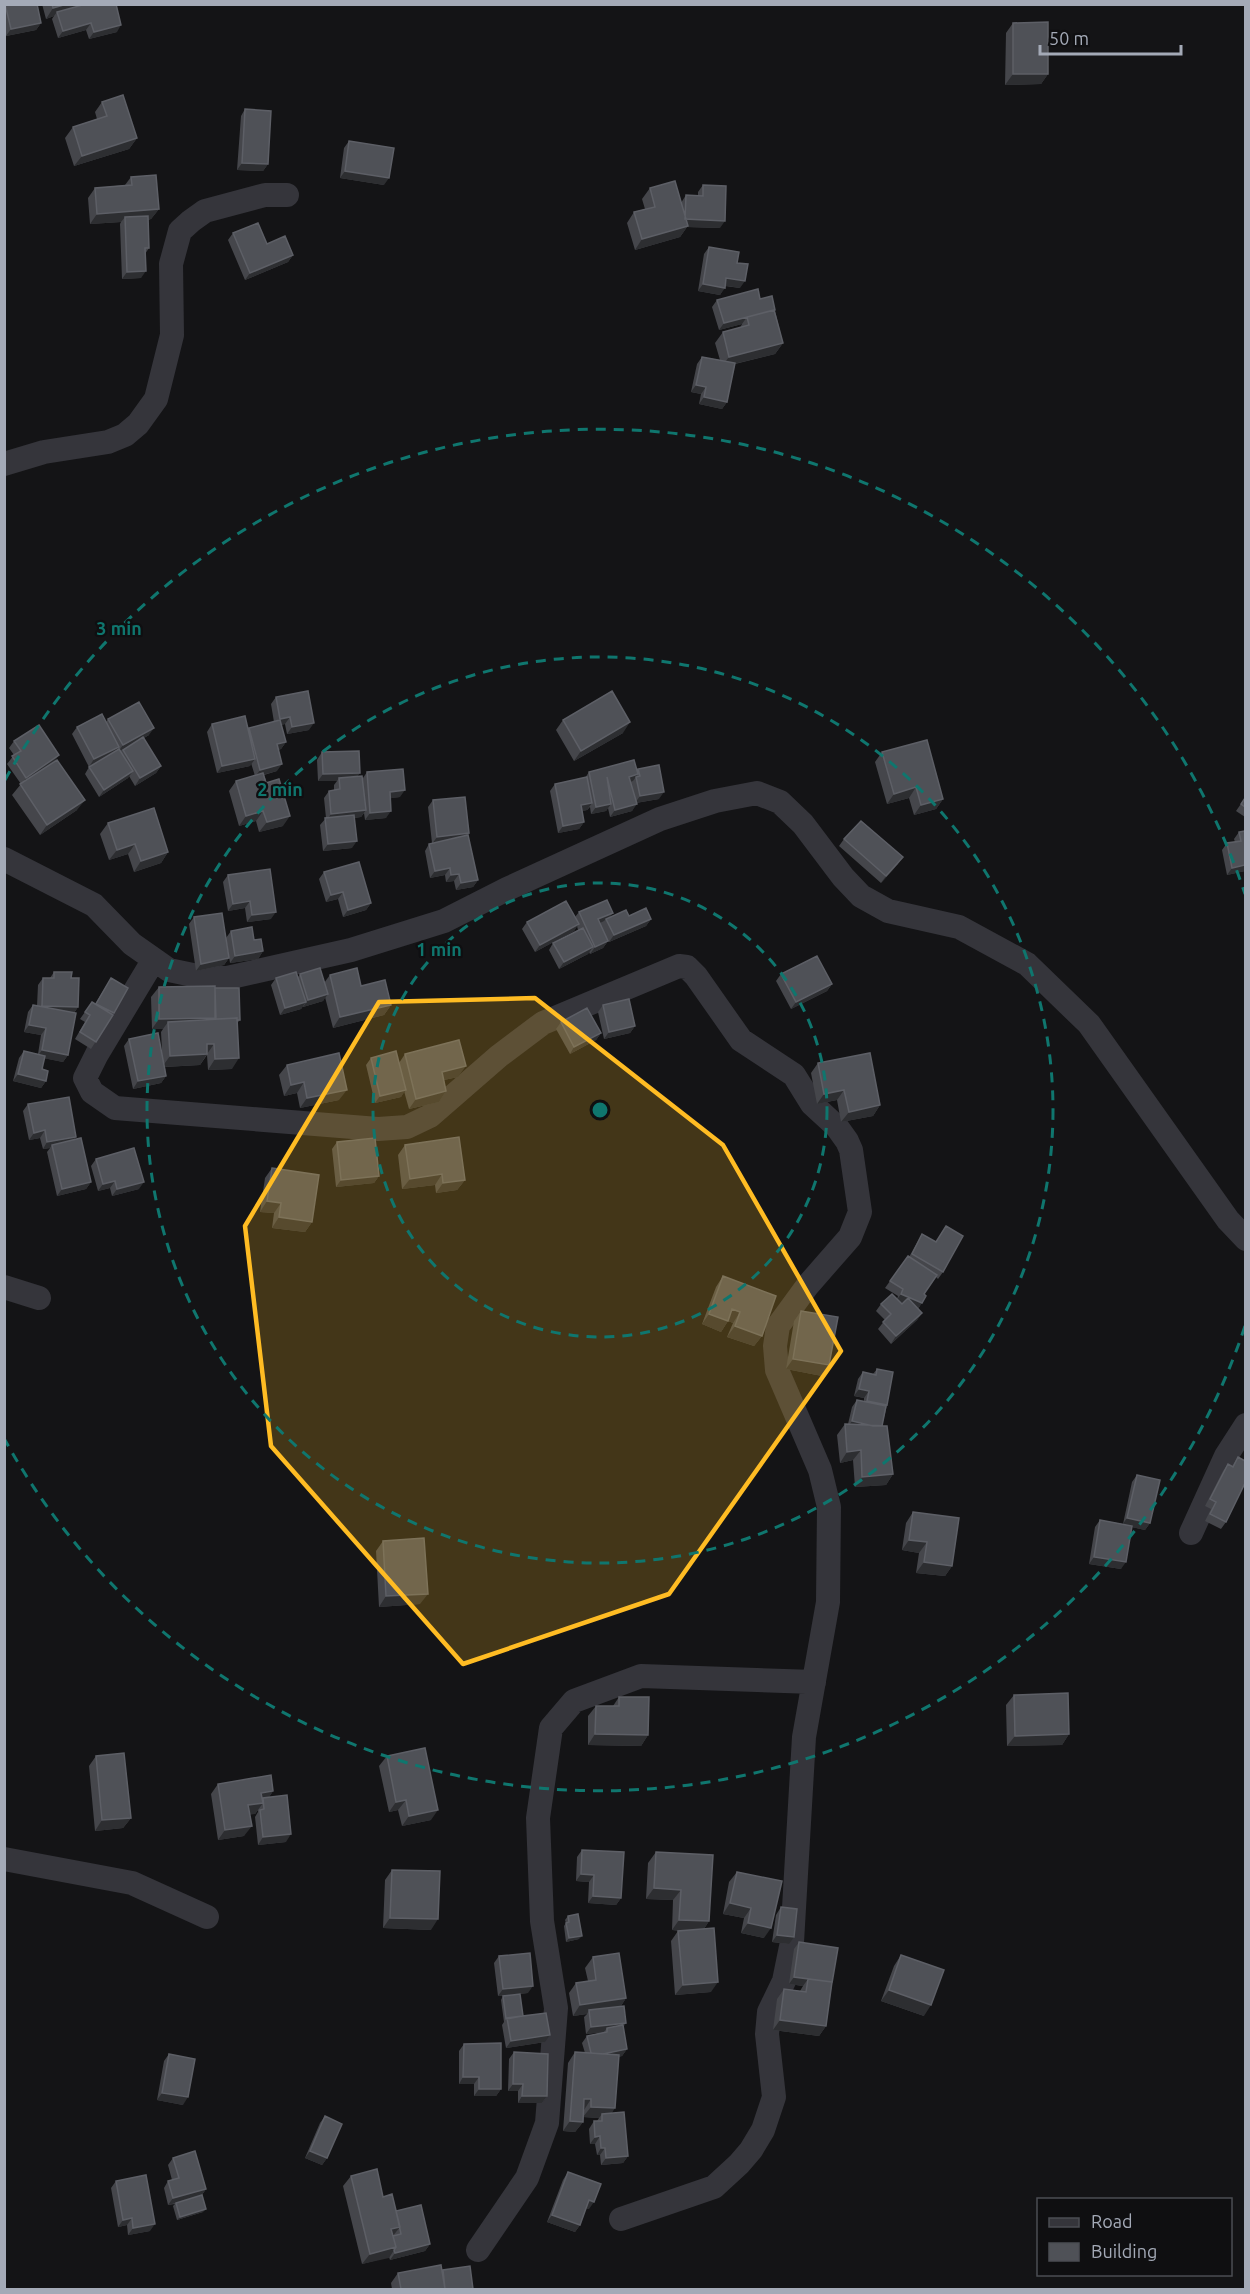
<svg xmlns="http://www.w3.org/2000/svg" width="1250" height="2294" font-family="Ubuntu,sans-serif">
  <rect width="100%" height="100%" fill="#141416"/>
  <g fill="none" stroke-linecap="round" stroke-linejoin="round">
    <path stroke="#35353b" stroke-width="24" d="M4,464L44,452L108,442L125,435L138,424L156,399L172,335L171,264L180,231L191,221L205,211L265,195H287
      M4,859L94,905L132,944L169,970L207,978H227L351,950L444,921L507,889L660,819L715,801L757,793L780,802L803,824L843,877L861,896L888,911L959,927L1027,964L1089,1024L1228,1220L1246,1239
      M153,961L97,1054L85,1078L92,1092L115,1108L378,1129L407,1127L430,1116L499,1056L543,1023L679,966L687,967L696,976L741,1040L794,1075L812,1104L837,1127L847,1141L851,1150L860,1212L850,1237L808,1285L778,1326L775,1346L777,1370L820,1470L829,1507L828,1602L804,1737L792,1942L784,1981L769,2012L767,2034L774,2097L763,2130L751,2150L739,2164L714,2187L621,2219
      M4,1287L39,1298
      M1191,1533L1226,1456L1246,1425
      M4,1859L132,1883L207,1917
      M478,2250L527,2178L547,2123L556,2008L542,1921L538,1818L551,1728L574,1701L641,1676L814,1682"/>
  </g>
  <path fill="#45464b" d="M4,4H37L41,23L36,30L6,36L4,29Z
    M42,4H116L117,32L89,39L86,30L58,38L52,19L54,16L46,19Z
    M1013,23L1048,74L1041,84L1005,85L1006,33Z
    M102,102L137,138L129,149L74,166L65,138L73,127L97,119L95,112Z
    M245,109L268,164L263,171L237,170L241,116Z
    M349,141L384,185L340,178L344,148Z
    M131,177L159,209L151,219L148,220L149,248L145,254L141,278L122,279L120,224L121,222L90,224L88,198L95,188L125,185Z
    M703,185L720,228L687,227L680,237L635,250L627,223L634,212L645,209L642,199L650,188L681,203L686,195L698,196V192Z
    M233,233L293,255L288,262L245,280L228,240Z
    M709,247L737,263L740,288L725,286L720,295L698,291L704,254Z
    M760,299L775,311L783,343L775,354L735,364L727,402L722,409L699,404L701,394L691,392L697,364L702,357L720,360L715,343L723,332L740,328L742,324L719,330L712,307L717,300Z
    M276,697L309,730L287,734L285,724L281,725L286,742L281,749L278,750L277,771L264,775L283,826L259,832L256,821L239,826L229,791L236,781L255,776L251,763L250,766L217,773L207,732L212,724L248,730L249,728L274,722L271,704Z
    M108,719L149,735L144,738L161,766L156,773L135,786L129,776L128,778L99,797L85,774L89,767L96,763L89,767L72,734L77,727L106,722Z
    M563,720L623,733L574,761L556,730Z
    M14,741L56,761L77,810L40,835L12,795L21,784L7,764L14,755L9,748Z
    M322,752L357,776L363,778L367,772L400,797L390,798L386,818L365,820L364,813L361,817L354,818L352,848L323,851L320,825L326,818L324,798L329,791L334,790V785L337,781H318L317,760Z
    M882,752L943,799L936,809L914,815L909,798L887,804L875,762Z
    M638,769L659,799L636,803L632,811L610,817L608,808L606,811L591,814L590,807L587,810L582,811L584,822L579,829L558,833L550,791L555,784L585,778L589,772L637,771Z
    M1245,798V817L1236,811Z
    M433,800L469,833L467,836L478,880L473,887L456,890L454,881L446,882L445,875L430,878L425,851L429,844L432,843L428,807Z
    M108,823L168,852L161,863L134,872L128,854L109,860L100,834Z
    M1245,831V871L1227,875L1222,850L1227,843L1235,842L1234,839L1239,832Z
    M844,839L898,864L881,883L839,846Z
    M324,872L371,903L366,910L343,917L338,899L326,902L319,879Z
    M228,875L271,919L247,922L245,908L228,911L223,882Z
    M579,912L610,917L629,916L651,919L646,926L609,942L608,941L603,948L590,954L589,952L588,954L559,969L549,950L553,943L578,930L577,926L574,931L535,952L522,929L527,922L575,917Z
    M194,917L229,958L224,965L196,971L189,924Z
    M231,931L263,951L258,959L230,963L226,938Z
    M54,972L71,978L78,1007L74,1013L68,1055L63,1062L44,1058L42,1069L46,1081L41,1088L13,1081L19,1058L24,1051L38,1054L41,1035L24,1032L28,1012L33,1005L37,1006L38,985L43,978H50Z
    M300,974L324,983L330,975L361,986L391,1005L384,1015L333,1028L325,997L323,1001L303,1007V1006L301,1009L280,1015L271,985L276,978L298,977Z
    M781,974L832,984L827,991L791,1009L776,981Z
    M111,978L114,1013L91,1049L75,1039L85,1022L80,1019L92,1002L95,1004Z
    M159,987L215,989L240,1020L237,1023L232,1069L208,1070L207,1055L200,1065L165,1067L166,1076L161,1083L133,1089L124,1046L129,1039L162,1051L161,1032L163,1029H152L151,997Z
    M603,1005L635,1026L630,1033L604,1039L598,1012Z
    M561,1022L601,1033L596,1040L570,1054L556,1029Z
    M405,1054L458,1077L444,1080L446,1091L439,1102L409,1109L404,1091L401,1097L375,1103L366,1065L371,1058L399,1063Z
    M818,1063L880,1105L873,1116L841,1122L837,1100L817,1104L811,1073Z
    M287,1065L339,1100L300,1108L297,1093L284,1096L279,1075Z
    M28,1104L76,1137L74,1140L91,1182L86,1189L57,1196L47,1152L50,1148L43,1149L40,1138L29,1140L23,1111Z
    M337,1142L379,1176L374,1183L336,1187L332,1149Z
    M405,1145L465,1180L457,1190L436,1193L435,1185L402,1189L398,1155Z
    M96,1159L139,1189L112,1196L110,1188L98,1191L91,1166Z
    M272,1168L312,1222L305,1232L272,1228L274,1213L260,1212L265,1178Z
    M946,1226L943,1272L938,1279L936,1277L924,1294L926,1296L918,1309L922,1313L917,1320L891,1344L878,1329L885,1320L876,1311L881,1304L897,1299L898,1296L885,1288L908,1256L909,1257L922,1234L936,1242Z
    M723,1276L762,1336L754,1346L727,1337L733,1323L728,1321L721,1332L702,1324L716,1287Z
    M801,1311L822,1376L786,1369L794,1321Z
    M877,1369L887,1405L882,1426L893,1474L886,1485L855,1487L853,1460L840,1463L837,1435L845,1424H848L852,1407L857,1400L864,1401V1398L854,1396L858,1379L863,1372L873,1374Z
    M1238,1457L1226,1522L1221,1529L1205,1521L1211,1509L1205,1506L1223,1471L1228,1464L1232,1466Z
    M1137,1475L1150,1523L1145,1530L1132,1527L1121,1569L1089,1564L1095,1527L1100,1520L1123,1524L1132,1482Z
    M913,1512L952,1566L945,1576L916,1573L919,1553L902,1550L906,1523Z
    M383,1541L420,1604L379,1607L376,1551Z
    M1014,1695L1069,1734L1062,1745L1007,1746L1006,1705Z
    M619,1697L648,1735L641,1746L588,1745V1716L596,1706H613Z
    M96,1756L131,1818L123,1828L95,1831L89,1766Z
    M387,1756L431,1820L402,1826L398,1810L389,1812L379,1766Z
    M218,1784L273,1791L269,1797L286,1842L258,1845L255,1817L258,1812V1810L255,1814H250L244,1836L218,1840L211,1794Z
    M582,1850L621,1898L616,1905L588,1903L589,1882L576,1881L577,1857Z
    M656,1852L709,1921L704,1929L711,1992L675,1995L671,1941L678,1931H681L672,1930L673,1900L646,1899L648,1863Z
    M392,1870L431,1930L383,1928L385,1880Z
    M737,1872L764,1938L741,1933L744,1918L723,1914L729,1882Z
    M781,1907L789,1944L772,1942L776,1915Z
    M568,1916L579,1939L566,1942L564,1926L566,1923L565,1920Z
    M799,1942L832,1984L826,2026L819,2036L773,2030L777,1999L784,1989L800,1991L803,1986L789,1984L794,1949Z
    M901,1955L924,2016L881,2001L894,1966Z
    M499,1956L528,1993L498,1996L494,1963Z
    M593,1957L626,1998L621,2006L626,2023L623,2027L627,2049L622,2056L618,2057L612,2113L628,2156L623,2163L601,2165L600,2155H597L595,2144H590L589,2129L594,2121H597L599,2118L583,2117V2122L575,2132L563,2131L568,2063L575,2052L585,2053L582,2043L587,2036L604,2032L586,2034L584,2017L587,2014L573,2016L569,1993L576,1983L588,1981L585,1968Z
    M503,1996L523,2016L545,2042L506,2048L502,2025L504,2022L501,2000Z
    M464,2044L501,2089L496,2096H474V2084H459V2051Z
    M514,2052L547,2096L542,2103H518V2091H508L509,2059Z
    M169,2054L183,2105L157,2100L164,2061Z
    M325,2116L327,2158L322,2165L305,2158L320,2123Z
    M173,2158L206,2189L202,2195L203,2212L177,2220L173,2206L175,2204L168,2205L164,2188L168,2181L172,2180L168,2165Z
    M568,2172L589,2209L586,2208L580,2225L575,2232L547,2222L563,2180Z
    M351,2176L383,2197L396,2211L430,2244L425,2251L390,2260L389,2257L362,2264L343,2186Z
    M116,2181L150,2231L128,2235L127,2225L118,2227L111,2188Z
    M443,2270L473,2289H392L391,2283L398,2273L442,2271Z"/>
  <path fill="#2d2e31" d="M67,4H98L57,12L54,16L46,19L53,8Z
    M41,23L36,30L6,36L11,29Z
    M91,23L86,30L58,38L63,31Z
    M121,25L117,32L89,39L94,32Z
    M1013,74H1048L1041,84L1005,85Z
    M137,138L129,149L74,166L82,156Z
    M242,163L268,164L263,171L237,170Z
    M345,171L389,178L384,185L340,178Z
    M159,209L151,219L125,221V217L121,222L90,224L97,214Z
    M685,219L725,221L720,228L687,227L680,237L635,250L642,239Z
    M293,255L288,262L245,280L250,273Z
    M146,271L141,278L122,279L127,272Z
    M726,278L745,281L740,288L721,285Z
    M703,284L725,288L720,295L698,291Z
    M747,317L742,324L719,330L724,323Z
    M783,343L775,354L721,367L729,357Z
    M696,385L706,387L701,394L691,392Z
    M704,397L727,402L722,409L699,404Z
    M290,717L285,724L275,726L280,719Z
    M630,722L623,733L574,761L581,751Z
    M314,723L309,730L287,734L292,727Z
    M154,728L149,735L118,752L123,745Z
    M286,742L281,749L272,751L277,744Z
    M119,747L114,754L89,767L94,759Z
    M59,755L54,762L21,785L26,778Z
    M255,759L250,766L217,773L222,766Z
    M282,764L277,771L255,777L260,770Z
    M161,766L156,773L135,786L140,778Z
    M133,771L128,778L99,797L104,790Z
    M360,773L355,780L339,778L337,781H318L323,774Z
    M638,774L633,781L624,784L629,777Z
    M916,787L909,798L887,804L894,794Z
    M405,790L400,797L385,799L390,792Z
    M664,792L659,799L635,803L640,796Z
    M943,799L936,809L914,815L921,805Z
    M85,800L77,810L40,835L47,825Z
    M592,803L587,810L576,813L581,805Z
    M611,804L606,811L591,814L596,807Z
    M637,804L632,811L610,817L615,810Z
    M366,810L361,817L326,821L331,814Z
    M263,811L256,821L239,826L246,816Z
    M391,811L386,818L365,820L370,813Z
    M290,816L283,826L259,832L267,822Z
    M584,822L579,829L558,833L563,826Z
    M469,833L464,840L432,844L437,837Z
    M357,841L352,848L323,851L328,844Z
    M135,844L128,854L109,860L117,850Z
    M168,852L161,863L134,872L141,861Z
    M903,857L898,864L881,883L886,876Z
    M1245,865V871L1227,875L1232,868Z
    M450,868L445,875L430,878L435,871Z
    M459,874L454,881L446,882L451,875Z
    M478,880L473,887L456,890L461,883Z
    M343,892L338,899L326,902L331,895Z
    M250,901L245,908L228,911L233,904Z
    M371,903L366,910L343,917L348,910Z
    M276,912L271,919L247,922L252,915Z
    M613,913L608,920L606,919L604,921L594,926L598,919Z
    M651,919L646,926L609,942L614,935Z
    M579,924L574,931L535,952L540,945Z
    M608,941L603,948L590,954L595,947Z
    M593,947L588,954L559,969L564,962Z
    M263,951L258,959L230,963L235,956Z
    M229,958L224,965L196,971L201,964Z
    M832,984L827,991L791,1009L796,1002Z
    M328,994L323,1001L303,1007L308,1000Z
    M306,1002L301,1009L280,1015L285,1008Z
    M391,1005L384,1015L333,1028L340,1017Z
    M42,1006L78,1007L73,1014L37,1013Z
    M215,1018L208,1029L168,1022L163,1029H152L159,1019Z
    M29,1025L46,1028L41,1035L24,1032Z
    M635,1026L630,1033L604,1039L609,1032Z
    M601,1033L596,1040L570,1054L574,1047Z
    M207,1044H214L207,1054Z
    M42,1050L68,1055L63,1062L37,1057Z
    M207,1054L200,1065L162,1067L170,1056Z
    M239,1058L232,1069L208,1070L215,1059Z
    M466,1066L458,1077L434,1082L442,1072Z
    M18,1074L46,1081L41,1088L13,1081Z
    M166,1076L161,1083L133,1089L138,1081Z
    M304,1082L297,1093L284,1096L291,1085Z
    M347,1090L339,1100L300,1108L307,1098Z
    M406,1090L401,1097L375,1103L380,1096Z
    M844,1090L837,1100L817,1104L824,1094Z
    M446,1091L439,1102L409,1109L416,1099Z
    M880,1105L873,1116L841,1122L849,1112Z
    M45,1130L40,1138L29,1140L34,1133Z
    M76,1137L71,1144L52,1145L50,1148L43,1149L47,1142Z
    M442,1174L435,1185L402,1189L410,1179Z
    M379,1176L374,1183L336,1187L341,1180Z
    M465,1180L457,1190L436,1193L443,1183Z
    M115,1181L110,1188L98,1191L103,1184Z
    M91,1182L86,1189L57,1196L62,1189Z
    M144,1182L139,1189L112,1196L117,1189Z
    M267,1201L281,1203L274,1213L260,1212Z
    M279,1217L312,1222L305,1232L272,1228Z
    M901,1294L922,1303L917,1310L896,1301Z
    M732,1309L740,1312L733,1323L728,1321L721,1332L702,1324L709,1314Z
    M922,1313L917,1320L891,1344L896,1336Z
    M735,1326L762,1336L754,1346L727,1337Z
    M793,1359L829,1365L822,1376L786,1369Z
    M859,1389L869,1391L864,1398L854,1396Z
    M867,1401L887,1405L882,1412L862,1408Z
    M852,1421L881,1427L847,1428Z
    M861,1450L853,1460L840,1463L847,1452Z
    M893,1474L886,1485L855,1487L862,1477Z
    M1127,1518L1150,1523L1145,1530L1122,1525Z
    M909,1540L927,1542L919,1553L902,1550Z
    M1094,1557L1126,1562L1121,1569L1089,1564Z
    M924,1562L952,1566L945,1576L916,1573Z
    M428,1594L420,1604L379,1607L386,1596Z
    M595,1734L648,1735L641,1746L588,1745Z
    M1069,1734L1062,1745L1007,1746L1015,1736Z
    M273,1791L266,1802L259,1803L261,1793Z
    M406,1800L398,1810L389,1812L396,1802Z
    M263,1803L255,1814L241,1816L248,1805Z
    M438,1810L431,1820L402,1826L409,1816Z
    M131,1818L123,1828L95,1831L102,1820Z
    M252,1826L244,1836L218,1840L225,1830Z
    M291,1834L286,1842L258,1845L263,1837Z
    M581,1874L594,1875L589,1882L576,1881Z
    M654,1888L681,1890L673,1900L646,1899Z
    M593,1896L621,1898L616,1905L588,1903Z
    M730,1903L751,1908L744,1918L723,1914Z
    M390,1918L438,1919L431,1930L383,1928Z
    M679,1920L709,1921L702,1932L672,1930Z
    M748,1923L771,1928L764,1938L741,1933Z
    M777,1935L794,1937L789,1944L772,1942Z
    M582,1936L579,1939L566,1942L569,1938Z
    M794,1977L808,1979L803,1986L789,1984Z
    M718,1982L711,1992L675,1995L683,1985Z
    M533,1986L528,1993L498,1996L503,1989Z
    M889,1990L931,2005L924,2016L881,2001Z
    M626,1998L619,2009L589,2010L587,2014L573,2016L580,2005Z
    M780,2020L826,2026L819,2036L773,2030Z
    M626,2023L621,2030L607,2028L604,2032L586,2034L591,2027Z
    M550,2035L545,2042L506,2048L511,2041Z
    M627,2049L622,2056L587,2063L592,2056Z
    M463,2077H479L474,2084H459Z
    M513,2084H523L518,2091H508Z
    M479,2089H501L496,2096H474Z
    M162,2093L188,2097L183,2105L157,2100Z
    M522,2096H547L542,2103H518Z
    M584,2099H591L584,2110Z
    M591,2107L615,2108L608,2119L602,2114L599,2118L583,2117Z
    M570,2121L583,2122L575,2132L563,2131Z
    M600,2136L595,2144H590L595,2137Z
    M601,2148H605L600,2155H597Z
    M310,2151L327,2158L322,2165L305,2158Z
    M628,2156L623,2163L601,2165L606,2158Z
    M206,2189L201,2196L168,2205L173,2198Z
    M589,2200L594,2202L589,2209L584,2207Z
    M206,2209L203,2212L177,2220L180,2217Z
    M552,2215L580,2225L575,2232L547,2222Z
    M132,2218L127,2225L118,2227L123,2220Z
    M155,2224L150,2231L128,2235L133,2228Z
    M400,2227L392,2237L391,2229Z
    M430,2244L425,2251L390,2260L395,2253Z
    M396,2247L389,2258L362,2264L370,2254Z"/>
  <path fill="#4f5157" stroke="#5d5f66" stroke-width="1.5" d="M5,4H37L41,23L11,29Z
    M52,4H67L53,8Z
    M86,4H116L121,25L94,32L91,23L63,31L57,12Z
    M1048,22V74H1013V23Z
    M123,95L137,138L82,156L73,127L107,116L102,102Z
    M245,109L271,111L268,164L242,163Z
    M349,141L394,148L389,178L345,171Z
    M156,175L159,209L97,214L95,188L132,185L131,177Z
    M675,181L688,226L642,239L634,212L655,207L650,188Z
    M703,185L726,186L725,221L685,219L686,195L703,196Z
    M148,216L149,248H145L146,271L127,272L125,217Z
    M258,223L267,244L285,236L293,255L250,273L233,233Z
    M709,247L739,252L737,263L748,264L745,281L726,278L725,288L703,284Z
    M758,289L760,299L772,296L775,310L724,323L717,300Z
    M774,310L783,343L729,357L723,332L749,325L747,317Z
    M702,357L735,363L727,402L704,397L706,387L696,385Z
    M308,691L314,723L292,727L290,717L280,719L276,697Z
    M612,691L630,722L581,751L563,720Z
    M139,702L154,728L123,745L108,719Z
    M102,714L119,747L94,759L77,727Z
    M245,716L255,759L222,766L212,724Z
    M280,720L286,742L277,744L282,764L260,770L249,728Z
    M39,725L59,755L26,778L12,756L21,751L14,741Z
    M143,737L161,766L140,778L123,750Z
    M927,740L943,799L921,805L916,787L894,794L882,752Z
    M119,749L133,771L104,790L89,767Z
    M359,751L360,773L323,774L322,752Z
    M57,760L85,800L47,825L20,784Z
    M634,760L638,774L629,777L637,804L615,810L607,777L611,804L596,807L589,772Z
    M659,765L664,792L640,796L636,777L640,776L638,769Z
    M403,769L405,790L390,792L391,811L370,813L367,772Z
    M263,773L266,783L279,779L290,816L267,822L263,811L246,816L236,781Z
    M362,776L366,810L331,814L329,791L340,789L339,778Z
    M587,777L592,803L581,805L584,822L563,826L555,784Z
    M465,797L469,833L437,837L433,800Z
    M1245,798V807L1241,804Z
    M154,808L168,852L141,861L135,844L117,850L108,823Z
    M354,815L357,841L328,844L325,818Z
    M861,821L903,857L886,876L844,839Z
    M1245,831V865L1232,868L1227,843L1241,841L1239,832Z
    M468,835L478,880L461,883L459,874L451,875L450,868L435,871L429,844Z
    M359,862L371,903L348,910L343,892L331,895L324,872Z
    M270,869L276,912L252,915L250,901L233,904L228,875Z
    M607,900L613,913L598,919L608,941L595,947L579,912Z
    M566,901L579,924L540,945L527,922Z
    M646,908L651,919L614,935L606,919L626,910L629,916Z
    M222,913L229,958L201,964L194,917Z
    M252,927L254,940L261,939L263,951L235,956L231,931Z
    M583,928L593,947L564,962L553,943Z
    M817,956L832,984L796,1002L781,974Z
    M320,968L328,994L308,1000L300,974Z
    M357,968L361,986L385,980L391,1005L340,1017L330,975Z
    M54,972H72L71,978H79L78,1007L42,1006L43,978H54Z
    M296,972L306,1002L285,1008L276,978Z
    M111,978L128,988L114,1013L96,1004Z
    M215,986V1018L159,1019V987Z
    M215,988H239L240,1020H237V1018L216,1019Z
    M629,999L635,1026L609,1032L603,1005Z
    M92,1002L113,1015L96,1042L80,1032L90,1015L85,1012Z
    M33,1005L76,1013L68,1055L42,1050L46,1028L29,1025Z
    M587,1008L601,1033L574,1047L561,1022Z
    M237,1018L239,1058L215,1059L214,1044H207V1054L170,1056L168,1022Z
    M158,1033L166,1076L138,1081L129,1039Z
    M459,1040L466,1066L442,1072L446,1091L416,1099L405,1054Z
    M24,1051L45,1056L42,1069L48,1071L46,1081L18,1074Z
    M396,1051L406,1090L380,1096L371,1058Z
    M339,1053L347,1090L307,1098L304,1082L291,1085L287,1065Z
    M870,1053L880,1105L849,1112L844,1090L824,1094L818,1063Z
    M69,1097L76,1137L47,1142L45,1130L34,1133L28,1104Z
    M459,1137L465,1180L443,1183L442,1174L410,1179L405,1145Z
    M81,1138L91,1182L62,1189L52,1145Z
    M375,1138L379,1176L341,1180L337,1142Z
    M134,1148L144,1182L117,1189L115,1181L103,1184L96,1159Z
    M272,1168L319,1175L312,1222L279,1217L281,1203L267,1201Z
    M946,1226L963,1236L943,1272L912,1254L922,1234L936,1242Z
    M908,1256L937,1275L924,1294L926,1296L922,1303L901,1294L903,1289L890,1281Z
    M723,1276L776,1296L762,1336L735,1326L740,1312L732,1309L728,1321L709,1314Z
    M892,1294L902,1304L908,1298L922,1313L896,1336L883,1322L891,1314L881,1304Z
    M801,1311L838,1317L829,1365L793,1359Z
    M877,1369L893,1372L887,1405L867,1401L869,1391L859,1389L863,1372L876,1375Z
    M857,1400L886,1406L882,1426H873L852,1421Z
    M845,1424L887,1426L893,1474L862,1477L861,1450L847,1452Z
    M1238,1457L1245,1461V1483L1226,1522L1210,1514L1216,1502L1210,1499L1228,1464L1233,1467Z
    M1137,1475L1160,1480L1150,1523L1127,1518Z
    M913,1512L959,1518L952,1566L924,1562L927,1542L909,1540Z
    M1100,1520L1132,1526L1126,1562L1094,1557Z
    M424,1538L428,1594L386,1596L383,1541Z
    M1068,1693L1069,1734L1015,1736L1014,1695Z
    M619,1697H649L648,1735L595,1734L596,1706H619Z
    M425,1748L438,1810L409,1816L406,1800L396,1802L387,1756Z
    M124,1753L131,1818L102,1820L96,1756Z
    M271,1775L273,1791L261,1793L263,1803L248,1805L252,1826L225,1830L218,1784Z
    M287,1795L291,1834L263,1837L260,1810L264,1809L263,1798Z
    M582,1850L624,1852L621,1898L593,1896L594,1875L581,1874Z
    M656,1852L713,1855L709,1921L679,1920L681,1890L654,1888Z
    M392,1870L440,1871L438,1919L390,1918Z
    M737,1872L782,1881L771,1928L748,1923L751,1908L730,1903Z
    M781,1907L797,1909L794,1937L777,1935Z
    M578,1914L582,1936L569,1938L566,1923L569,1922L568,1916Z
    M714,1928L718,1982L683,1985L678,1931Z
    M799,1942L838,1948L832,1983V1982L794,1977Z
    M530,1953L533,1986L503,1989L499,1956Z
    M619,1953L626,1998L580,2005L576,1983L596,1980L593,1957Z
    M901,1955L944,1970L931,2005L889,1990Z
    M808,1979L832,1982L826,2026L780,2020L784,1989L806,1992Z
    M520,1994L523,2016L506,2019L503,1996Z
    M624,2006L626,2023L591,2027L589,2010Z
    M546,2013L550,2035L511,2041L507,2018Z
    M623,2025L627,2049L603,2054L591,2053L587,2036L607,2032V2028Z
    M501,2043V2089H479V2077H463L464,2044Z
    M514,2052L548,2054L547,2096H522L523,2084H513Z
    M575,2052L619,2055L615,2108L591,2107V2099H584L583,2122L570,2121Z
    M169,2054L195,2059L188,2097L162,2093Z
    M624,2112L628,2156L606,2158L605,2148H601L600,2136L595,2137L594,2121H602V2114Z
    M325,2116L342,2124L327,2158L310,2151Z
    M195,2151L206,2189L173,2198L168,2181L179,2178L173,2158Z
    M377,2169L383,2197L392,2194L400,2227L391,2229L396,2247L370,2254L351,2176Z
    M568,2172L601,2184L594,2202L589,2200L580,2225L552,2215Z
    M146,2175L155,2224L133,2228L132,2218L123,2220L116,2181Z
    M202,2195L206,2209L180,2217L176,2203Z
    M421,2205L430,2244L395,2253L394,2250L396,2247L393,2236L401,2234L396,2211Z
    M441,2265L445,2289H401L398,2273Z
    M470,2266L473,2289H445L443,2270Z"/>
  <path fill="#ffbc23" fill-opacity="0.2" stroke="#ffbc23" stroke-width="4.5" stroke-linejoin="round" d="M535,998L723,1145L841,1351L669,1594L463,1664L271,1446L245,1226L379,1002Z"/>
  <g fill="none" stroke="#0f766e" stroke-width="3" stroke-dasharray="10 8">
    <circle cx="600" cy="1110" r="227"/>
    <circle cx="600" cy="1110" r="453"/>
    <path d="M1245 1326A680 680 0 0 1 5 1440M5 780A680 680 0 0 1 1245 894"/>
  </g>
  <circle cx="600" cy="1110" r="9" fill="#0f766e" stroke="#0f0f11" stroke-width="3"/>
  <g font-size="18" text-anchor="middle" font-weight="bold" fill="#0f766e" stroke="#0f0f11" stroke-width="4.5" stroke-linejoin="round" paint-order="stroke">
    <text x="119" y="635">3 min</text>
    <text x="280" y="796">2 min</text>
    <text x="439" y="956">1 min</text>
  </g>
  <rect width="1250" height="2294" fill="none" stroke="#a4aab7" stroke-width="12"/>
  <rect x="1037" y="2198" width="195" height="78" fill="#0f0f11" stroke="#4b4d53" stroke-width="1.5"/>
  <rect x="1049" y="2218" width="30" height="9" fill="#35353b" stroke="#4b4d53" stroke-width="1.5"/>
  <text x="1091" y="2228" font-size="18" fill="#a4aab7">Road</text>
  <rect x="1049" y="2243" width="30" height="18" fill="#4f5157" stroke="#4b4d53" stroke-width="1.5"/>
  <text x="1091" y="2258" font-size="18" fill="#a4aab7">Building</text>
  <path d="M1040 45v9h141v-9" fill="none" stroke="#a4aab7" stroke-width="3"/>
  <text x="1049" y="45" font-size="18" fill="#a4aab7" stroke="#0f0f11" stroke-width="4.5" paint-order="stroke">50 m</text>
</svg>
